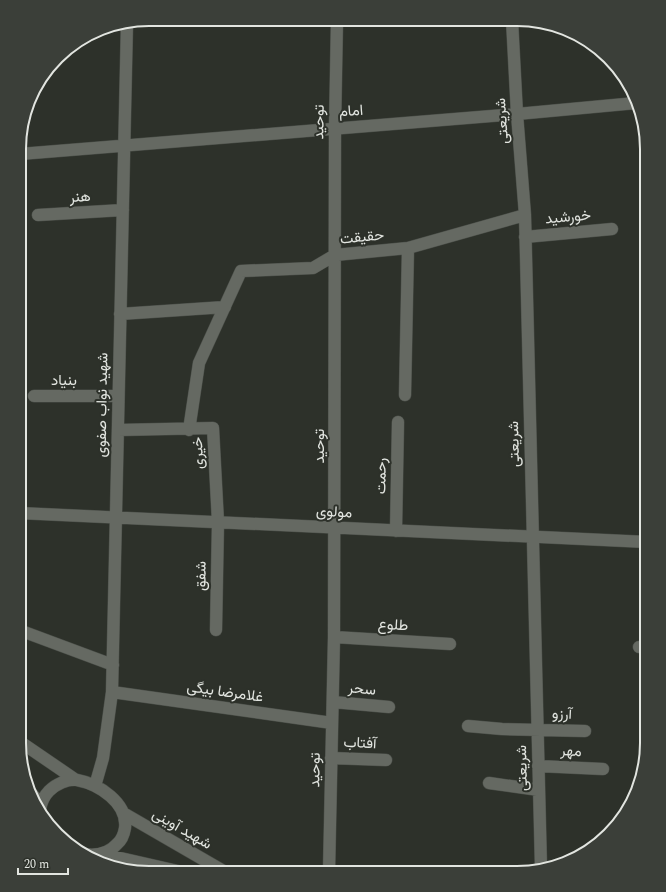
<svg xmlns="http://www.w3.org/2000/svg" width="666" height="892" font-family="Spectral,Vazirmatn,serif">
  <rect width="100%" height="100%" fill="#2d312a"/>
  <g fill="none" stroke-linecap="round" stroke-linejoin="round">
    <defs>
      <path id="minor" d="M512,20L517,114L525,215L541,868
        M20,154L517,114L636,103
        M38,215L123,210
        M525,237L612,229
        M120,314L225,307
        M405,395L408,248
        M34,396H118
        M118,430L213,428L218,522L216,630
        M189,430L199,363L241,271L313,268L335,255L408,248L525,215
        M19,513L647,542
        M396,531L398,422
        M19,630L113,665
        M334,637L450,644
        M639,647H647
        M112,692L332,723
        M333,702L389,707
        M468,726L502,729L585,731
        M19,741L76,780
        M331,758L386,760
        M538,766L603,769
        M489,783L539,790
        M95,786L103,758L112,692L127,23
        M31,793L41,804
        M40,810C41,803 44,796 49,791C56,784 67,779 77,780C99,784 128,803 125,828C124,834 122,840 117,844C108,854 97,856 84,854
        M123,813L225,872
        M103,854L182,872
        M329,872L334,637L335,128L337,20"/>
    </defs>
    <use href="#minor" stroke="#4a4e48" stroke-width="13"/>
    <use href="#minor" stroke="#656962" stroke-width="12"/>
  </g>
  <g text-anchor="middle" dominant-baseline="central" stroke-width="4" stroke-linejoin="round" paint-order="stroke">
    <g font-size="15" fill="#e2e5e0" stroke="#2d312a">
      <text transform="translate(351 111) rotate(-4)">امام</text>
      <text transform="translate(502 121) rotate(-94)">شریعتی</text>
      <text transform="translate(319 122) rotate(-89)">توحید</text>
      <text transform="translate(80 197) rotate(-4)">هنر</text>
      <text transform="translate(568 217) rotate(-5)">خورشید</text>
      <text transform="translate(362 237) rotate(-6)">حقیقت</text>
      <text x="64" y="380">بنیاد</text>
      <text transform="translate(102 405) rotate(-89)">شهید نواب صفوی</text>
      <text transform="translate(514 444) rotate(-91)">شریعتی</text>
      <text transform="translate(319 446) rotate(-90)">توحید</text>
      <text transform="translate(198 453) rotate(-93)">خیری</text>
      <text transform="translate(381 476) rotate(-89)">رحمت</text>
      <text transform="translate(334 512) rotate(3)">مولوی</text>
      <text transform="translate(201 576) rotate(-89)">شفق</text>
      <text transform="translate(393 625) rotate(3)">طلوع</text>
      <text transform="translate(362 689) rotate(5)">سحر</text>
      <text transform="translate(225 692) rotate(8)">غلامرضا بیگی</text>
      <text transform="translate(562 714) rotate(3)">آرزو</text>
      <text transform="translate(360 743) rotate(3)">آفتاب</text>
      <text transform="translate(571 751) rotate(3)">مهر</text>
      <text transform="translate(522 768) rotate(-91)">شریعتی</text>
      <text transform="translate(315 770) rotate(-89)">توحید</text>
      <text transform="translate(182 829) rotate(30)">شهید آوینی</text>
    </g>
  </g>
  <path d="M0 0H666V892H0ZM149 26H517A123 123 0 0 1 640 149V743A123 123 0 0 1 517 866H149A123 123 0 0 1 26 743V149A123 123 0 0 1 149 26Z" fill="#3b3f39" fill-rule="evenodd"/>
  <path fill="none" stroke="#e2e5e0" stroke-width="2" d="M149 26H517A123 123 0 0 1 640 149V743A123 123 0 0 1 517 866H149A123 123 0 0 1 26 743V149A123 123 0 0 1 149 26Z"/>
  <path d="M18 868v6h50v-6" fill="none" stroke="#e2e5e0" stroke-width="2"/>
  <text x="24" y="868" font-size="12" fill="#e2e5e0" stroke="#2d312a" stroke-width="3" paint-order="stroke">20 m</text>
</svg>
